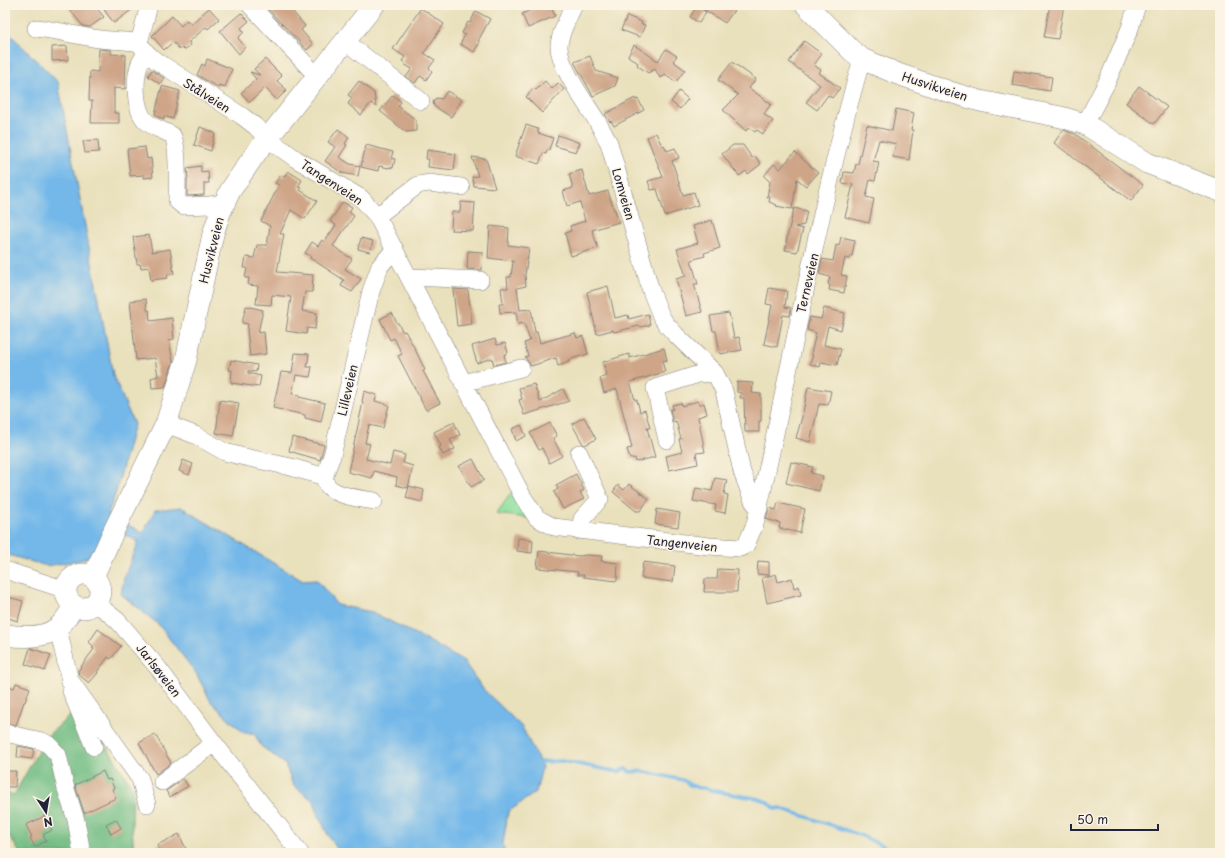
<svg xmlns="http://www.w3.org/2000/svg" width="1225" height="858" font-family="'Playpen Sans',sans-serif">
  <rect width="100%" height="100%" fill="#fcf5e5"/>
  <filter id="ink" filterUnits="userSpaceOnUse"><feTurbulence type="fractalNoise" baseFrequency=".025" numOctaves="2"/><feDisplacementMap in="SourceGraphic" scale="8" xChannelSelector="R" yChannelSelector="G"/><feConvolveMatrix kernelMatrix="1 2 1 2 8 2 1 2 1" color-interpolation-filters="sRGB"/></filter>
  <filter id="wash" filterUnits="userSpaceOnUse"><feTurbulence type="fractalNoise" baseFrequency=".012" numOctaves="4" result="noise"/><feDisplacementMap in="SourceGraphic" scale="16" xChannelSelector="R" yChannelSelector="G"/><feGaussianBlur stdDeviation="0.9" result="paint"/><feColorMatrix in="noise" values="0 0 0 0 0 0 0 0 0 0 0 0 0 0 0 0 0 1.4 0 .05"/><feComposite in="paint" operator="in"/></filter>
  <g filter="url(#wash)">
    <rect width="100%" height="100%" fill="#e9e0bc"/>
    <path fill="#90e09f" stroke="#59816d" d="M513,491L529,518L496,514Z"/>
    <path fill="#74be86" stroke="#4b7060" d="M81,706L133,788L132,826L134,853H20L5,829V792L14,795L46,737Z"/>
    <path fill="#73b8e9" stroke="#4a6d92" d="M5,29L58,82L113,375L134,424L116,492L108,514L143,533L155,510L181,507L303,581L317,580L337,605L372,612L429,641L464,662L483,689L522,727L542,767L536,792L508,812L503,844L505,853H340L328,835L318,814L314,801L293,785L285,764L261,746L254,733H244L211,702L196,673L158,624L121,594L124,578L138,542L115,528L96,552L81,560L47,566L5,554Z"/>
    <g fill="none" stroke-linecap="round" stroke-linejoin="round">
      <path stroke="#73b8e9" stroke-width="3.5" d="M540,762L561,761L578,764L619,772L625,768L630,772L641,771L683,780L690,785L699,788H705C717,792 730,794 743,796C754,798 767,798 775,809L780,808C807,817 835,826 862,836C875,842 888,849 902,853
        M926,853L927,852L938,853"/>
    </g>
    <g id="blocks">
      <path fill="#cfa588" d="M66,5H94L104,17L90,27L83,26Z
        M110,5H138L114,23L104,10Z
        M264,5H287L305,26L301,30L313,44L307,50Z
        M541,5H550L555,16L528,28L522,14Z
        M697,5H730L735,9L725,23Z
        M1050,5H1064L1058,39L1044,37Z
        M697,6L706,12L699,23L690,17Z
        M209,8L219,19L208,29L206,27L189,42L191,45L184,50L182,48L180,50L173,42L164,50L152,36L172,16L181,26L187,20L191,24Z
        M421,8L444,24L424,53L435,60L429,68L432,71L426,80L420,76L415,83L406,77L412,69L404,64L405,63L402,61L405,57L393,49Z
        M476,11L490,19L478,41L480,42L474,52L460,44L465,35L462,33L468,22L470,23Z
        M241,13L249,21L241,28L244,32L238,38L245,47L239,54L220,31Z
        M627,16L642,22L641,24L645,25L640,37L621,30Z
        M804,41L822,54L814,65L821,70L819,73L840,88L832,98L828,95L817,110L806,102L820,85L789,62Z
        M634,45L658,61L666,49L677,56L673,61L685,70L676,82L665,74L663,77L662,76L660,78L655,69L648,73L637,65L638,63L628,56Z
        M67,46L68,60L52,61V47Z
        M99,49L111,50V54L126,55L125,89L114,88V113H119V123H91L92,101H89L90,71L98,72Z
        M590,56L596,71L618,78L615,86L593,96L574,62Z
        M207,59L232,69L225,87L219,85L218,87L212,84L197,75L202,64L205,66Z
        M265,59L282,76L277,81L287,90L277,100L265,88L250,102L241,93L256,79L250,72L260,75L254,69Z
        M732,62L756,79L749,88L771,104L764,114L773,121L763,134L757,130L755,132L749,127L746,131L723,110L738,95L718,80Z
        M152,70L164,78L160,84L148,76Z
        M1014,71L1052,77L1050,91L1012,85Z
        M359,81L374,93L376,107L371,103L361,115L348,104L352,98L348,95Z
        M545,81L552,89L558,83L564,89L542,113L526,97L534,88L536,90Z
        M162,86L180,91L173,119L164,116V119L158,117L155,114Z
        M1139,86L1167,107L1154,124L1126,103Z
        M447,91L462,100L451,117L434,106L433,102L436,98L442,99Z
        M679,91L688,99L680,109L671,102Z
        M393,95L401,102L398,106L416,120V131L406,132L380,111Z
        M635,98L636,100L638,99L644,110L614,126L611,121L610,122L605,114Z
        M896,109L914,113L911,130H913L909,160L893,157L896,144L879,140L873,161L879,162L875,181L870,180L866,197L874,199L869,223L845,217L853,185L842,183L844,172L854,173L856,164H858L867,125L892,131Z
        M526,125L538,129V133L553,138L549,150H547L546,154L543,153L539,164L515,156Z
        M200,127L215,133L211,151L194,145Z
        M338,129L349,137L345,144L347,145L339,157L350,164L360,166L358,176L342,173L325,161L335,147L328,142Z
        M1063,130L1075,134L1143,185L1131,201L1054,143Z
        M656,133L662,146L664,145L667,151L675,148L679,158L672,161L683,195L694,192L698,205L665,216L657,189L651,190L648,181L663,177L647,137Z
        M558,135L580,143L576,152L555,146Z
        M98,140L99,152L85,153L83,141Z
        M366,145L393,152L391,158L395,159L393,168L389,167V168L379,166L378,171L361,167Z
        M733,145H743L752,158L755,156L761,164L748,174L746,171L739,176L722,154Z
        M145,147L147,159L151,158L153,177L144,178V175L130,176L127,149Z
        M427,150L456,154L454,170L428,167L429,159H426Z
        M795,152L818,173L806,186L797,179L792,209L776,206L777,205L769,202L770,197H767L770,182L764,176L774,164L780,169Z
        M472,157L486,159L495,188L474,186L472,177L478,176Z
        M201,166V172L208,171L209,183H204V195L187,196V179H188L187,168Z
        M582,170L589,196L608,191L614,210H615L619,222L592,230L598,248L571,256L565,233L571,231L570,226L585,221L580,202L567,206L563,191L573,188L569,174Z
        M288,171L302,180L298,187L301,188L300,190L317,201L305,219L291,210L280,234H284L277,272L313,275L312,292H305L302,311L317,313L315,329L307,328L306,334L286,331L291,297L272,295L271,305L256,304L258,286L248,285L249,278H245L247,268H244L246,257L254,258L257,245H267L270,226L261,221L279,185L275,183L281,175L284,177Z
        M343,202L352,207L349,212L354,216L333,246L352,259L345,269L361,279L352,292L341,286L344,280L310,258L311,256L305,253L312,242L318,246L322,240L324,242L336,225L330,221Z
        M461,202L475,203L473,231L451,230L452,212H460Z
        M794,208L807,211L804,225L795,227L803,229L797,252L785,250L787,243L786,242Z
        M712,220L720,248L704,253L705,256L691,260L698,284H694L702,312L686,316L676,279L686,276L677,249L698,243L693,226Z
        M490,226L509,228L508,245L529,248L525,275L526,286L517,288L520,310L531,309L535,332H537L540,343L575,333L577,338L583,336L588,354L568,360L569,362L558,366L556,358L531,366L525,357L528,356L524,343L530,341L524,323L518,324L516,312L500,313L499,304H503L501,288H508L507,277H511L513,261L488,258Z
        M149,235L152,252L170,249L174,274L167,275L168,278L151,280L149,267L141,268L140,264H137L133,237Z
        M841,237L855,240L852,256H850V259L845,258L841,275L847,276L844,293L829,290L830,285L828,284L830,277L819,274L822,259L833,261L836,245L839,246Z
        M361,238L373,241L370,252L358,249Z
        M468,251L483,252L482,270L467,269Z
        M608,286L615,318L628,315L629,319L648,314L650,325L640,327L639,326L614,332L613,330L597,334L587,292Z
        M769,288L787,291L785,307L791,308L790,316L783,315L777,347L764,344L772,305L766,304Z
        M453,289L468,290L472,324L457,326Z
        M146,299L147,310H149L150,321L172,318L174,339L169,340L173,362L165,387L152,388L151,378L158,376L155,358L136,360L130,301Z
        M246,306L263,310L258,333L264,332L266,354L250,356L247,330L248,324L242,323Z
        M824,308L845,313L841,330L828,326L824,345L841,349L837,365L821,362L820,367L810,364L813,355L811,354L816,333L807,330L810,317L821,319Z
        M392,313L397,323H398L403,332L405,331L414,347L425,370L423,371L440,403L426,410L398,356L402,354L394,338L390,340L380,319Z
        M729,313L734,338L739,337L742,350L720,354L716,331H713L710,316Z
        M495,339L497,345L505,343L508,353L504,355L506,362L494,365L492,358L477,363L472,346Z
        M664,348L667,360L662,361L665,372L630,382L635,400H637L640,412L645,410L650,428H647L655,457L636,462L635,458L630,459L627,449L632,448L617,389L604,393L600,378L607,376L603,362L629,354L630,358Z
        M295,353L309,354L307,367H312L310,377L296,375L292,394L300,395L299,397L325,403L321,422L305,418V415L273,408L281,372L292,373Z
        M231,360L257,365L256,372L248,371V373L261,376L259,387L231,383L232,370H229Z
        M737,382L753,383L752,393L761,394V421H759V432H745L744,398H740L741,393L737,392Z
        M534,384L540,402L563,389L569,401L524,415L519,400L522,399L519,388Z
        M808,387L831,391L828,405L819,404L810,442L796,438L802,417Z
        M364,391L377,395L375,401L389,405L383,428L369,425L365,443L370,444L366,459L390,465L393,452L405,455L403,463L413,466L408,488L396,485L397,477L374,471L372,478L348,472L363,402H362Z
        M220,400L239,403L233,436L216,433Z
        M698,401L699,405L704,403L707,414L698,417L705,452L696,453L698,464L669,470L666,456L682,452L679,439H681L676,421L673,422L670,410L673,409L672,405L681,403L682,406Z
        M584,417L596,439L585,445L583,444L572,424Z
        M454,422L460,435L450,440L455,449L443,455L439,447L441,446L434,432Z
        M550,423L557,436L553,438L562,456L549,463L542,448L539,450L530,433Z
        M521,425L526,436L516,441L512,429Z
        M292,437L324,445L320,460L289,451Z
        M473,459L484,480L471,487L459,466Z
        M183,460L193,464L189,475L179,471Z
        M791,462L813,467L811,473L823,476L819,491L786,483Z
        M576,474L584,490L580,492L584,499L563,509L554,492L558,489L556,485Z
        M715,478L727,480L724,494L728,495L725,513L715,511L716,505L693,501L696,488L712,491Z
        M629,484L649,499L640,511H636L613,492L618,485L624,490Z
        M409,486L424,490L422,502L406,498Z
        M778,503L805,509L800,533L779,528L780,523L766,519L769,508L776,510Z
        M657,509L680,513L678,527L655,524Z
        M518,538L533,540L532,553L517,551Z
        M539,551L579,556L586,555L602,556L601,561L618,563L617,581L583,577L584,575H577L578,572L537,568Z
        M758,561L769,562V575L757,574Z
        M643,562L675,566L673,582L641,578Z
        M718,569L738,570L737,592H704L705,579H717Z
        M776,574L778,582L792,578L794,588L799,586L801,595L767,603L762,578Z
        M8,597L23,601L18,621L5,617V607Z
        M98,629L121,646L111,659L108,657L97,672L98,673L89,683L79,675L78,671L94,649L92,648L93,646L89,642Z
        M30,648L51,655L45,671L25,664Z
        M16,683L30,688L25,702H24L16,725L5,723V685L14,688Z
        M155,734L171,763L156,774L139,743Z
        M18,746L34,749L32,759L17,757Z
        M5,771H16L15,787H5Z
        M103,771L107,780L110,779L114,788L112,789L116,798L84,813L75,785Z
        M183,779L188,786L170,797L166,791Z
        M45,816L52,830L43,835L46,841L35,847L30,838L32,837L26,825Z
        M116,819L121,828L111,834L106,824Z
        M179,834L188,853H161L157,845Z"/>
    </g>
  </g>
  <g filter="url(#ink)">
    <use href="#blocks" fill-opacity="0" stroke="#86817c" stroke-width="1"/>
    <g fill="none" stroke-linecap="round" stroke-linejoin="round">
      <defs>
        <path id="minor" d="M149,5L139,43L146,52L155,60L242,116L255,126L268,139L296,159L361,198L377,216L523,497L537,518L554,527L709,546L740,548L746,545L755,524C791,369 817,212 862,59
          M250,5L317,76
          M574,5C569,17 560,32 559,45C558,66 586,103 597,121C601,128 605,136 609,143L651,291L661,316L666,324L676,335L715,373L724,391L742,472L753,501L759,509
          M36,28C57,30 78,36 100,39C113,41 126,40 139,43
          M345,41L421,101
          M146,52C144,56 142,60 140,63C134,79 134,111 147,122C154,128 164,131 172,135C179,145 177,187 177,201L183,206L210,205L224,203
          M1085,124L1107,82L1130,28L1137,5
          M377,216L418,185L429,183L461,187
          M410,277L480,280
          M463,383L521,368
          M166,424L195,435L225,452L240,456L291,467L325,477
          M667,440L655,388L699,374L715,373
          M579,453L600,499L582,519L580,531
          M374,501C362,499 327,495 325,480C324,475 330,461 332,456L371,291L380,266L395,249
          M5,570L66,590
          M96,603L118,621L159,669L214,743L300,853
          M56,629L60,637L70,681L72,683L140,779L147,804
          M71,691L94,747
          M5,733L42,741L49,745L58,755L66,789L76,820L82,853
          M162,782L214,743"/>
        <path id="major" d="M806,5L851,50L862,59L898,74L950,92L980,101L1061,117L1085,124L1147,163L1220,191
          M66 591a17 17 0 1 1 34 0a17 17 0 1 1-34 0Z
          M93,577L115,528L166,424L186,360L213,234L220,213L230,191L256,153L374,5
          M5,635C20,637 44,639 57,628C64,623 69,614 74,606"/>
      </defs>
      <use href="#minor" stroke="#86817c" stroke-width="18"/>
      <use href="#major" stroke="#86817c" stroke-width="22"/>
      <use href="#minor" stroke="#fff" stroke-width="17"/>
      <use href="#major" stroke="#fff" stroke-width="21"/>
    </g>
  </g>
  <g text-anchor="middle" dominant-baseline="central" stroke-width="3" stroke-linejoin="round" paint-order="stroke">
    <g font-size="12" fill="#22223b" stroke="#fcf5e5">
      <text transform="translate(935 86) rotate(18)">Husvikveien</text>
      <text transform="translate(207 95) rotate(32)">Stålveien</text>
      <text transform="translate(332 182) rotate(33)">Tangenveien</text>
      <text transform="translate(624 194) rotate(74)">Lomveien</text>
      <text transform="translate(211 250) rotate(-76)">Husvikveien</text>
      <text transform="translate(807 283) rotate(-77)">Terneveien</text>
      <text transform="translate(347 390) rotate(-77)">Lilleveien</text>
      <text transform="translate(682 543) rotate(6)">Tangenveien</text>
      <text transform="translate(159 670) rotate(52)">Jarlsøveien</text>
    </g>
  </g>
  <rect width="1225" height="858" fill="none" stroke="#fcf5e5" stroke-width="20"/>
  <g transform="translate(46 812) rotate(168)" stroke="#fcf5e5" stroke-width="3" paint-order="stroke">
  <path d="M0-3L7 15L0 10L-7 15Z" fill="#22223b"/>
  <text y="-6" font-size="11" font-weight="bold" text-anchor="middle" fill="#22223b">N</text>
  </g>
  <path d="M1071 824v6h87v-6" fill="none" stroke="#22223b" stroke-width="2"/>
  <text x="1077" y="824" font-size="12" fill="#22223b" stroke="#fcf5e5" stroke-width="3" paint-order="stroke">50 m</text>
</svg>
